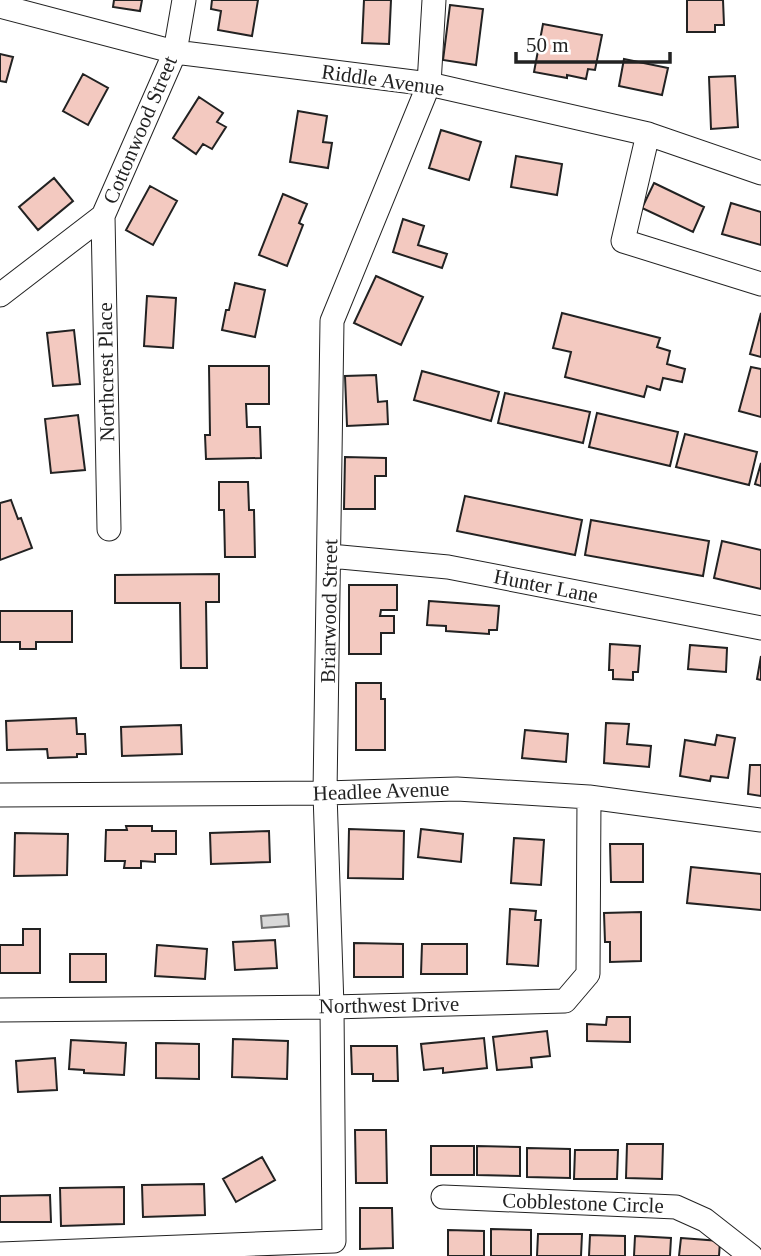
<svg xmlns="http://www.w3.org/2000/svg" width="761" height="1256" font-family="'Times New Roman',serif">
  <rect width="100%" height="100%" fill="#fff"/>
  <path fill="#d9d9d9" stroke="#6f6f6f" stroke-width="2" d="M288,914L289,926L262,928L261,916Z"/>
  <path fill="#f3c9c0" stroke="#222" stroke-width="2" d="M114,0H142L140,11L113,7Z
    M212,0H258L252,36L218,30L221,11L211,9Z
    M364,0H391L389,44L362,43Z
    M687,0H723L724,25H715V32H687Z
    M450,5L483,9L476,65L443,60Z
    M543,24L602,35L595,70L588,69L586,79L567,75V78L534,72Z
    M0,54L13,57L6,82L0,81Z
    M624,59L668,68L662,95L619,86Z
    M83,74L108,88L88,125L63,111Z
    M735,76L738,127L711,129L709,77Z
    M199,97L223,113L217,122L226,127L212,149L203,144L196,154L173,138Z
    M298,111L327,116L323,142L332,143L328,168L290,162Z
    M441,130L481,142L469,180L429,168Z
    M516,156L562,164L557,195L511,187Z
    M54,178L73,201L38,230L19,207Z
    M654,183L704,207L693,232L642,208Z
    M150,186L177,201L153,245L126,230Z
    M283,194L307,204L299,223L303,225L287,266L259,255Z
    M731,203L761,212V245L722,234Z
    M403,219L424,226L418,245L447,254L442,268L393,252Z
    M376,276L423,297L401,345L354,323Z
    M235,283L265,290L255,337L222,330L226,310H229Z
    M147,296L176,298L173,348L144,346Z
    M562,313L660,338L657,347L670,351L667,364L685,369L682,382L663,378L660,390L647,386L644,397L565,377L571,352L553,348Z
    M761,313V357L750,354Z
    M74,330L80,384L53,386L47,333Z
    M209,366H269V404H246L247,427H260L261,458L206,459L205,435H210Z
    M751,367L761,369V417L739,411Z
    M422,371L499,392L491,421L414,400Z
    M376,375L378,402L387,401L388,424L347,426L345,376Z
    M505,393L590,412L583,443L498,423Z
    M597,413L678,432L670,466L589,447Z
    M78,415L85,470L51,473L45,419Z
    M685,434L757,452L749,485L676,467Z
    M345,457L386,458V476H375V509H344Z
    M761,463V486L755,484Z
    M219,482H248L249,510H254L255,557H225L224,510H219Z
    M465,496L582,520L575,555L457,531Z
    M11,500L18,519L21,518L32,548L0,560V503Z
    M591,520L709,541L703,576L585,555Z
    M722,541L761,550V589L714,578Z
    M219,574V602H206L207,668H181L180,603H115V575Z
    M349,585H397V610H381L380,616H394V633H381V654H349Z
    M429,601L499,606L497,630H489V634L446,631V626L427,625Z
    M0,611H72V642H36V649H20V642H0Z
    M610,644L640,646L638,672H633V680L613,679V670H609Z
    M690,645L727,648L726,672L688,669Z
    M761,656V680L757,679Z
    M356,683H381V699H385V750H356Z
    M76,718L77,734H85L86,754H77V757L48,758L47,749L7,750L6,721Z
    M606,723L629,724L627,744L651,746L649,767L604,763Z
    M181,725L182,754L122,756L121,727Z
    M525,730L568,734L566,762L522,758Z
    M717,735L735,738L728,778L711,776L710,781L680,776L685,740L715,745Z
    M750,765H761V796L748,794Z
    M126,826H152V831H176V854H155V862L141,861V868H124L125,861H105L106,830H127Z
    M349,829L404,831L403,879L348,878Z
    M421,829L463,834L461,862L418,857Z
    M269,831L270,862L211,864L210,833Z
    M15,833L68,834L67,875L14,876Z
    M514,838L544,840L541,885L511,883Z
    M610,844H643V882H611Z
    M691,867L761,874V910L687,903Z
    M510,909L536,911L535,920H541L538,966L507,964Z
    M641,912V961L610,962V942H605L604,913Z
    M23,929H40V973H0V945H23Z
    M275,940L277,968L235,970L233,942Z
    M354,943L403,944V977H354Z
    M422,944H467V974H421Z
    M157,945L207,949L205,979L155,976Z
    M70,954H106V982H70Z
    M607,1017H630V1042L587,1041V1024L606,1025Z
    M547,1031L550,1056L531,1058L532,1067L497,1070L493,1037Z
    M484,1038L487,1068L443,1073V1068L424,1070L421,1044Z
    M233,1039L288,1041L287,1079L232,1077Z
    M71,1040L126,1043L124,1075L84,1073V1070L69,1069Z
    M156,1043L199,1044V1079L156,1078Z
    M351,1046H397L398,1081H373V1074H352Z
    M55,1058L57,1090L18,1092L16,1061Z
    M355,1130H386L387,1183H356Z
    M627,1144H663L662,1179L626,1178Z
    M431,1146H474V1175H431Z
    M477,1146L520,1147V1176L477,1175Z
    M527,1148L570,1149V1178L527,1177Z
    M575,1150H618L617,1179H574Z
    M262,1157L275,1180L236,1202L223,1179Z
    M204,1184L205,1215L143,1217L142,1185Z
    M124,1187V1224L61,1226L60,1188Z
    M50,1195L51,1222H0V1196Z
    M360,1208H392L393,1248L360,1249Z
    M491,1229L531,1230V1256H491Z
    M448,1230L484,1231V1256H448Z
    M538,1234H582L581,1256H537Z
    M590,1235L625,1236V1256H589Z
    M635,1236L671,1238L670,1256H634Z
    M681,1238L720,1241L719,1256H679Z"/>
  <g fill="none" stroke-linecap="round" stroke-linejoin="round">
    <defs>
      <path id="minor" d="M0,6L175,52L429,84L648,134L761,173
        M648,134L623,241L761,284
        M103,216L109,529
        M0,295L103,216L175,52L184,0
        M330,556L448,567L761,628
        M0,795L325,793L457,789L589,797L761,820
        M0,1010L332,1007L565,1001L588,974L589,797
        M443,1197L676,1207L705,1220L751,1256
        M0,1254L334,1241L332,1007L325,793L332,321L429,84L434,0"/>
    </defs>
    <use href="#minor" stroke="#222" stroke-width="25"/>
    <use href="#minor" stroke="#fff" stroke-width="23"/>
  </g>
  <g text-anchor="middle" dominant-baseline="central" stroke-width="5" stroke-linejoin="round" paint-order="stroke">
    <g font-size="21" fill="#222" stroke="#fff">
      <text transform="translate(383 80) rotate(8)">Riddle Avenue</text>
      <text transform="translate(140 130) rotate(-67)">Cottonwood Street</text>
      <text transform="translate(106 372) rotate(-91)">Northcrest Place</text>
      <text transform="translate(546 586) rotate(11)">Hunter Lane</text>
      <text transform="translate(329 611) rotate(-89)">Briarwood Street</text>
      <text transform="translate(381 791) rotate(-2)">Headlee Avenue</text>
      <text transform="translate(389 1005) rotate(-1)">Northwest Drive</text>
      <text transform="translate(583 1203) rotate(2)">Cobblestone Circle</text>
    </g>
  </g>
  <path d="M516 52v10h154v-10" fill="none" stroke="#222222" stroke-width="3.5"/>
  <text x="526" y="52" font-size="21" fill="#222222" stroke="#ffffff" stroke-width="5" paint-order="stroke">50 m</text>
</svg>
